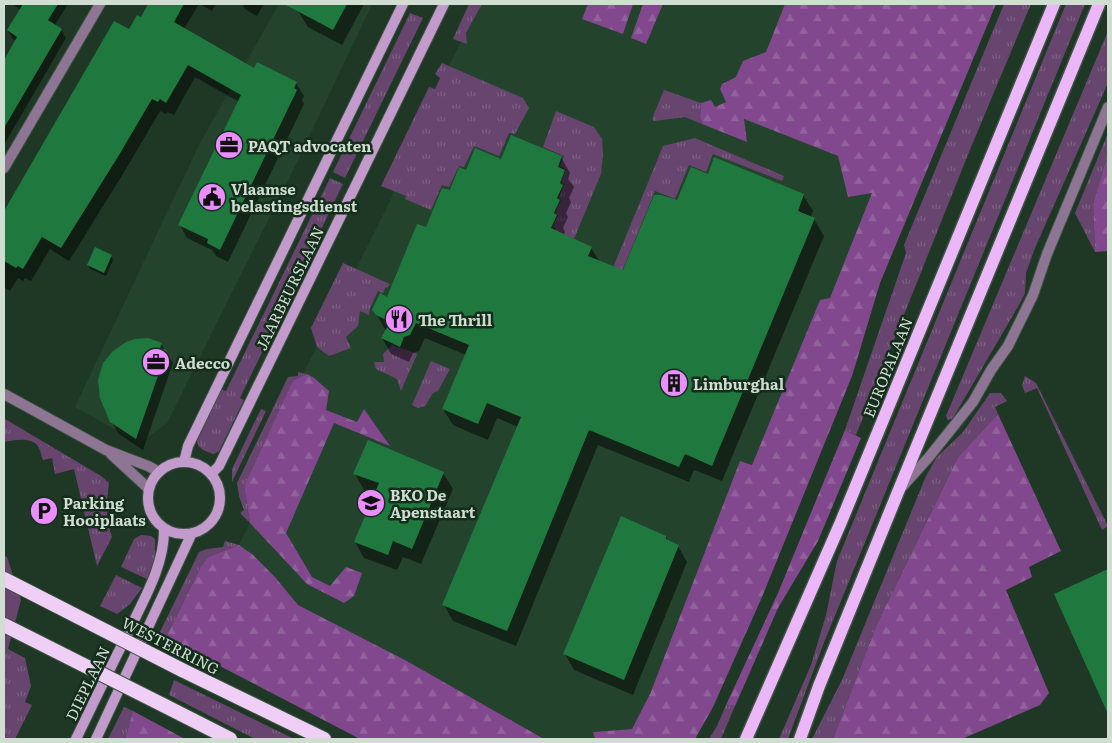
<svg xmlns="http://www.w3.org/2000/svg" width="1112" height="743" font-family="Literata,serif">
  <defs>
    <pattern id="grass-tufts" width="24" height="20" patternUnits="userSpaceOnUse" patternTransform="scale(1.25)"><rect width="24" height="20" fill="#67456e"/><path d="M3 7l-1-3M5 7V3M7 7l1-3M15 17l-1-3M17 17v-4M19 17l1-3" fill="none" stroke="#7c5f82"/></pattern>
    <pattern id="forest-firs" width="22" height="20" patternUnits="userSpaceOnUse" patternTransform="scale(1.25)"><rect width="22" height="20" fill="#81488d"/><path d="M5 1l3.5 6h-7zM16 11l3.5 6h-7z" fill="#92629c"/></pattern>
  </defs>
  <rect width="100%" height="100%" fill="#1f3825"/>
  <path fill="#24432c" d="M279,4H372L300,156L167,423L140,443L75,407L200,143Z
    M479,4H801L744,118L838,156L872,193L830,298L820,300L752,466L741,461L650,694L632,729L593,732L595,739H544L405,660L298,605L275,577L252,554L239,545L250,523L248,488L303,374L392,197L400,168Z"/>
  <path fill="url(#grass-tufts)" d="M469,4H482L466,33L467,44L453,39Z
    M1004,4H1031L969,152L856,435L845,430L906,253L904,245Z
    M1066,4H1085L823,645L788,739H779L811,665L826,615L837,561Z
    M410,13L423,18L345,178L333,172Z
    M1108,31V83L1035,248L1026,273L1025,293L1019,305L953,418L948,420L946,416Z
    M442,63L523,98L529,108L515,134L509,133L499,156L474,146L464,167L459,166L449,187L442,185L431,210L405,199L406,196L381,186L429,87L435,89L440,78L435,74Z
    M664,90L701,103L700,118L702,124L685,117L654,121L652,119Z
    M556,111L594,127L602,139L603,154L601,174L566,258L550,242L556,228L553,227L558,215L555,213L561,200L559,198L564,184L561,182L566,169L560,166L564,156L543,147Z
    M1108,133V153L1093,204L1095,252L1075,213Z
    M695,138L784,176L782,181L713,154L706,172L689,165L675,199L655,191L619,279L610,275L663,146Z
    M330,178L343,184L240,398L244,400L219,451L214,454C206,452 198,449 197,441L221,389L226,391Z
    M343,263L390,284L388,287L385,288L383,293L378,291L370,308L369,315L360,311L358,326L346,337L351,348L329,356L317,347L311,328Z
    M392,345L417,354L401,391L397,379L376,369L374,362H384L383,354Z
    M431,361L450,369L438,391L433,393L425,406L418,408L412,405Z
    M298,372L307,374L293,382L244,486L250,523L240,513L244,510L239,496L237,483L288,377L298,376Z
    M1025,376L1036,383L1038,387L1108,526L1102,530L1037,388L1025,393L1022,385Z
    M990,393H1001L1007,401L995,407L998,414L958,457L876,626L833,739H812L842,680L926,476L937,457L963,432Z
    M261,409L266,411L232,482V469Z
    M5,419L101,476L109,483C106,503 106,519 112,537L97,566L74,469L55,474L52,458L43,460C41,456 41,451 39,448C33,436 14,440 4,442Z
    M141,535L151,536L155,539V559L147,579L121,567L134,539Z
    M225,541L239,545L208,557L200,568L166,638L159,634L199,552L207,549L223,547Z
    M116,575L142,588L130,604L117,614L100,606Z
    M8,649L25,658L31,686L25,702L32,705L15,739H4V657Z
    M174,680L294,739H255L169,695Z
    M726,705L735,706L721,739H709L717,726Z
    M124,707L133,711L125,739H108Z"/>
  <path fill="url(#forest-firs)" d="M588,4H633L623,34L582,19Z
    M643,4H663L646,44L631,38Z
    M785,4H996L880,283L852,376L762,597L713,707L695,739H595L593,732L632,729L650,694L740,461L752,465L820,300L830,298L872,193L848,197L838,156L744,119L747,142L702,124L700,118L701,103L711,100L715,107L726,102L720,89L722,84L736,77L743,61L766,52Z
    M1108,153V251L1095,252L1093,204Z
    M307,374L314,378L329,391L326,410L357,422L364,409L390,446L334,423L286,533L312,577L330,586L346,567L362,573L354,596L344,603L307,584L250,523L244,486L293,381Z
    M998,414L1061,551L1029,567L1032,577L1006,590L1049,693L1040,705L962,739H833L876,626L958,457Z
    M845,430L861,438L818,541L778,608L735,706L726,705L778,593Z
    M239,545L252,554L275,577L298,605L405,660L544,739H360L166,638L200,568L208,557Z
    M133,711L185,739H125Z"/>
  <path fill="#67456e" d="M4,556L7,557L21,600L8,649L4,657Z"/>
  <path fill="#0007" d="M13,4H68L54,26L61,30L66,38L4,145V63L16,41L13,39L8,31L20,10Z
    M150,4H199L184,29L255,69L296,83L304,96L302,100L304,104L228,262L216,256L212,250L187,238L180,225L239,102L195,77L174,115L167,112L166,114L160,111L126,169L69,261L50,249L31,281L25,278L23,281L18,278L10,291L4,287V213L115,23L129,31L141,18Z
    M200,4H216L212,11Z
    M245,4H264L257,16L246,10L243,6Z
    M302,4H364L342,45L308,27L298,11Z
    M561,157L570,173L568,179L574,187L569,198L571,202L566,213L568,217L563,228L565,232L564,235L591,248L600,262L624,272L678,202L708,176L803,195L813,211L810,218L814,219L824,236L722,481L694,470L689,482L598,445L516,646L453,621L444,605L518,427L497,418L488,440L453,425L443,409L466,355L425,338L419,351L413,353L409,362L391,354L382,338L386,331L374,310L387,299L426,229L451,192L467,172L502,161Z
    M111,256L113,260L106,276L90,269L88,265Z
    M161,344L173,363L143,450L119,434L111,421Z
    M443,473L453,489L421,564L403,557L397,570L364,558L355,542L376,494L364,490L355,474Z
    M666,537L668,541L678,546L687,562L633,695L574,670L565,654Z
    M1108,571V709L1056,595Z"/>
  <path fill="#1f793f" d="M23,4H58L48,20L62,29L4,128V60L17,37L7,30Z
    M148,4H184L174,22L254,68L257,62L297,82L294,88L297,90L220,250L207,243L208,239L178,225L241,95L188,65L166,103L160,99L158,102L152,99L119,155L61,248L42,237L23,269L18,266L16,268L4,261V211L114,21L129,29L137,15L141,17Z
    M284,4H347L333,30Z
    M511,135L562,156L558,167L565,170L560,183L563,185L557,198L560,200L554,213L557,215L551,228L592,247L588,256L623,270L654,195H661L677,200L691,167L708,174L714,157L804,194L798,211L815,218L712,466L685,454L679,467L589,430L507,631L442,605L521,417L487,403L478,424L442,409L469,345L416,323L410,335L404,337L400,347L381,338L390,322L376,315L372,310L380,293L387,297L417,224L426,227L442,188L450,190L459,167L466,170L475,148L501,159Z
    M95,247L112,255L104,273L87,265Z
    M148,338L162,343L160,348L167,350L136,439L110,422L100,398L98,380L103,363L112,352L126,342L135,339Z
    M368,440L444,472L412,549L393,541L388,555L354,542L379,483L353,474Z
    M621,516L666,536V539L679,545L624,680L563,654Z
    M1108,569V714L1054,594Z"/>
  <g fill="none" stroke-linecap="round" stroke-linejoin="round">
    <defs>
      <path id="minor" d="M4,168L100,4
        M4,394L106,450L148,466L159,472
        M111,454L149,489
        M902,487L929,457L973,402L991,370L1008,346L1033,295L1047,254L1108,107"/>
      <path id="secondary" d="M184,462L188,446L403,4
        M148 498a36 36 0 1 1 72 0a36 36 0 1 1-72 0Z
        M211,474L219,466L444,4
        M76,739C92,706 108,672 125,639C141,604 165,567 164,528
        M96,739L192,533"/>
      <path id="primary" d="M746,739L841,522L1054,4
        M800,739L819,686L898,492L1099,4"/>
      <path id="trunk" d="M182,670L324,739
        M163,705L230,739"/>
    </defs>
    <use href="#minor" stroke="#3b5341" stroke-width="12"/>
    <use href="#secondary" stroke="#3b5341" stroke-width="12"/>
    <use href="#primary" stroke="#3b5341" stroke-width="15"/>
    <use href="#trunk" stroke="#3b5341" stroke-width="16"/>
    <use href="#minor" stroke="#8e7594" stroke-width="10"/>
    <use href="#secondary" stroke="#c39acc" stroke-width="10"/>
    <use href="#primary" stroke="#ecb7f8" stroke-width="12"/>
    <use href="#trunk" stroke="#f0cff7" stroke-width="14"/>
    <defs>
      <path id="trunk-bridge" d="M4,579L182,670
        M4,625L163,705"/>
    </defs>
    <use href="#trunk-bridge" stroke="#3b5341" stroke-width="16" stroke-linecap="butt"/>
    <use href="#trunk-bridge" stroke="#f0cff7" stroke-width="14"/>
  </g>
  <defs>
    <symbol id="office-disc" viewBox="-11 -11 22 22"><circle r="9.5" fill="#ea8dfd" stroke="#152d1b"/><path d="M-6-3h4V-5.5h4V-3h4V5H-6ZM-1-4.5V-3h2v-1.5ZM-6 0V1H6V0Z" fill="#111"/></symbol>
    <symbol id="civic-disc" viewBox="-11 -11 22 22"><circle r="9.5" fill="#ea8dfd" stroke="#152d1b"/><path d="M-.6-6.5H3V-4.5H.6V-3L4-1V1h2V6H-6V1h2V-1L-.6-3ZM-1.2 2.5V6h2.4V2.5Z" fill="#111"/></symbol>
    <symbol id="restaurant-disc" viewBox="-11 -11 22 22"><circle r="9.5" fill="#ea8dfd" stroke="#152d1b"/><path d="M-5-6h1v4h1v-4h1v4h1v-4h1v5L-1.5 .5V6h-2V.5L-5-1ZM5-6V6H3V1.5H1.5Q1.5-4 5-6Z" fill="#111"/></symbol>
    <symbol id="building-disc" viewBox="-11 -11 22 22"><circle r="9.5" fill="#ea8dfd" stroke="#152d1b"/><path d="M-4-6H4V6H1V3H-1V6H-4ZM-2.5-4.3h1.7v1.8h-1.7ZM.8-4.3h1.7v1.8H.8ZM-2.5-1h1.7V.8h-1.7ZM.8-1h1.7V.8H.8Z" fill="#111"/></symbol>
    <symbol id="school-disc" viewBox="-11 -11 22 22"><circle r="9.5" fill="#ea8dfd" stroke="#152d1b"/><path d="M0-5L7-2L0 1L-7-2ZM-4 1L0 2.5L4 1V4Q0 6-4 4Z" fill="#111"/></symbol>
    <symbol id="parking-disc" viewBox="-11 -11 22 22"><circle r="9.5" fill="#ea8dfd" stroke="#152d1b"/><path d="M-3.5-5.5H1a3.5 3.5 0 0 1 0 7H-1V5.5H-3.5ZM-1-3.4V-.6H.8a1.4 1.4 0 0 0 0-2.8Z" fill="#111"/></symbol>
  </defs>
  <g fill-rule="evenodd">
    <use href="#office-disc" x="213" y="129" width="32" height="32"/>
    <use href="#civic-disc" x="196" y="181" width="32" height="32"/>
    <use href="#restaurant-disc" x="383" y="303" width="32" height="32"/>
    <use href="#office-disc" x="140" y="346" width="32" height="32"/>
    <use href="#building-disc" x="658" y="367" width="32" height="32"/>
    <use href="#school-disc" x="355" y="487" width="32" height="32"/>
    <use href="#parking-disc" x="28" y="495" width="32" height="32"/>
  </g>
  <g text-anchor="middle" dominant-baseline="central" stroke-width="5" stroke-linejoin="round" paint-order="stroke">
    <g font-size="15" font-weight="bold" fill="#d0ded2" stroke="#152d1b" text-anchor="start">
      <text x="248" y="145">PAQT advocaten</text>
      <text x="231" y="188">Vlaamse<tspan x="231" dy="17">belastingsdienst</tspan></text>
      <text x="418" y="319">The Thrill</text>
      <text x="175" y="362">Adecco</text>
      <text x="693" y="383">Limburghal</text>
      <text x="390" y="494">BKO De<tspan x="390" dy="17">Apenstaart</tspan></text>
      <text x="63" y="502">Parking<tspan x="63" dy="17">Hooiplaats</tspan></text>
    </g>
    <g font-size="15" fill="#d0ded2" stroke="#152d1b">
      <text transform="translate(289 288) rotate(-64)">JAARBEURSLAAN</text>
      <text transform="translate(887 367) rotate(-68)">EUROPALAAN</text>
      <text transform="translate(171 645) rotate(27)">WESTERRING</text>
      <text transform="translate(87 683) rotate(-64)">DIEPLAAN</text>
    </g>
  </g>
  <rect width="1112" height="743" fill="none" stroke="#d0ded2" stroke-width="10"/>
</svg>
